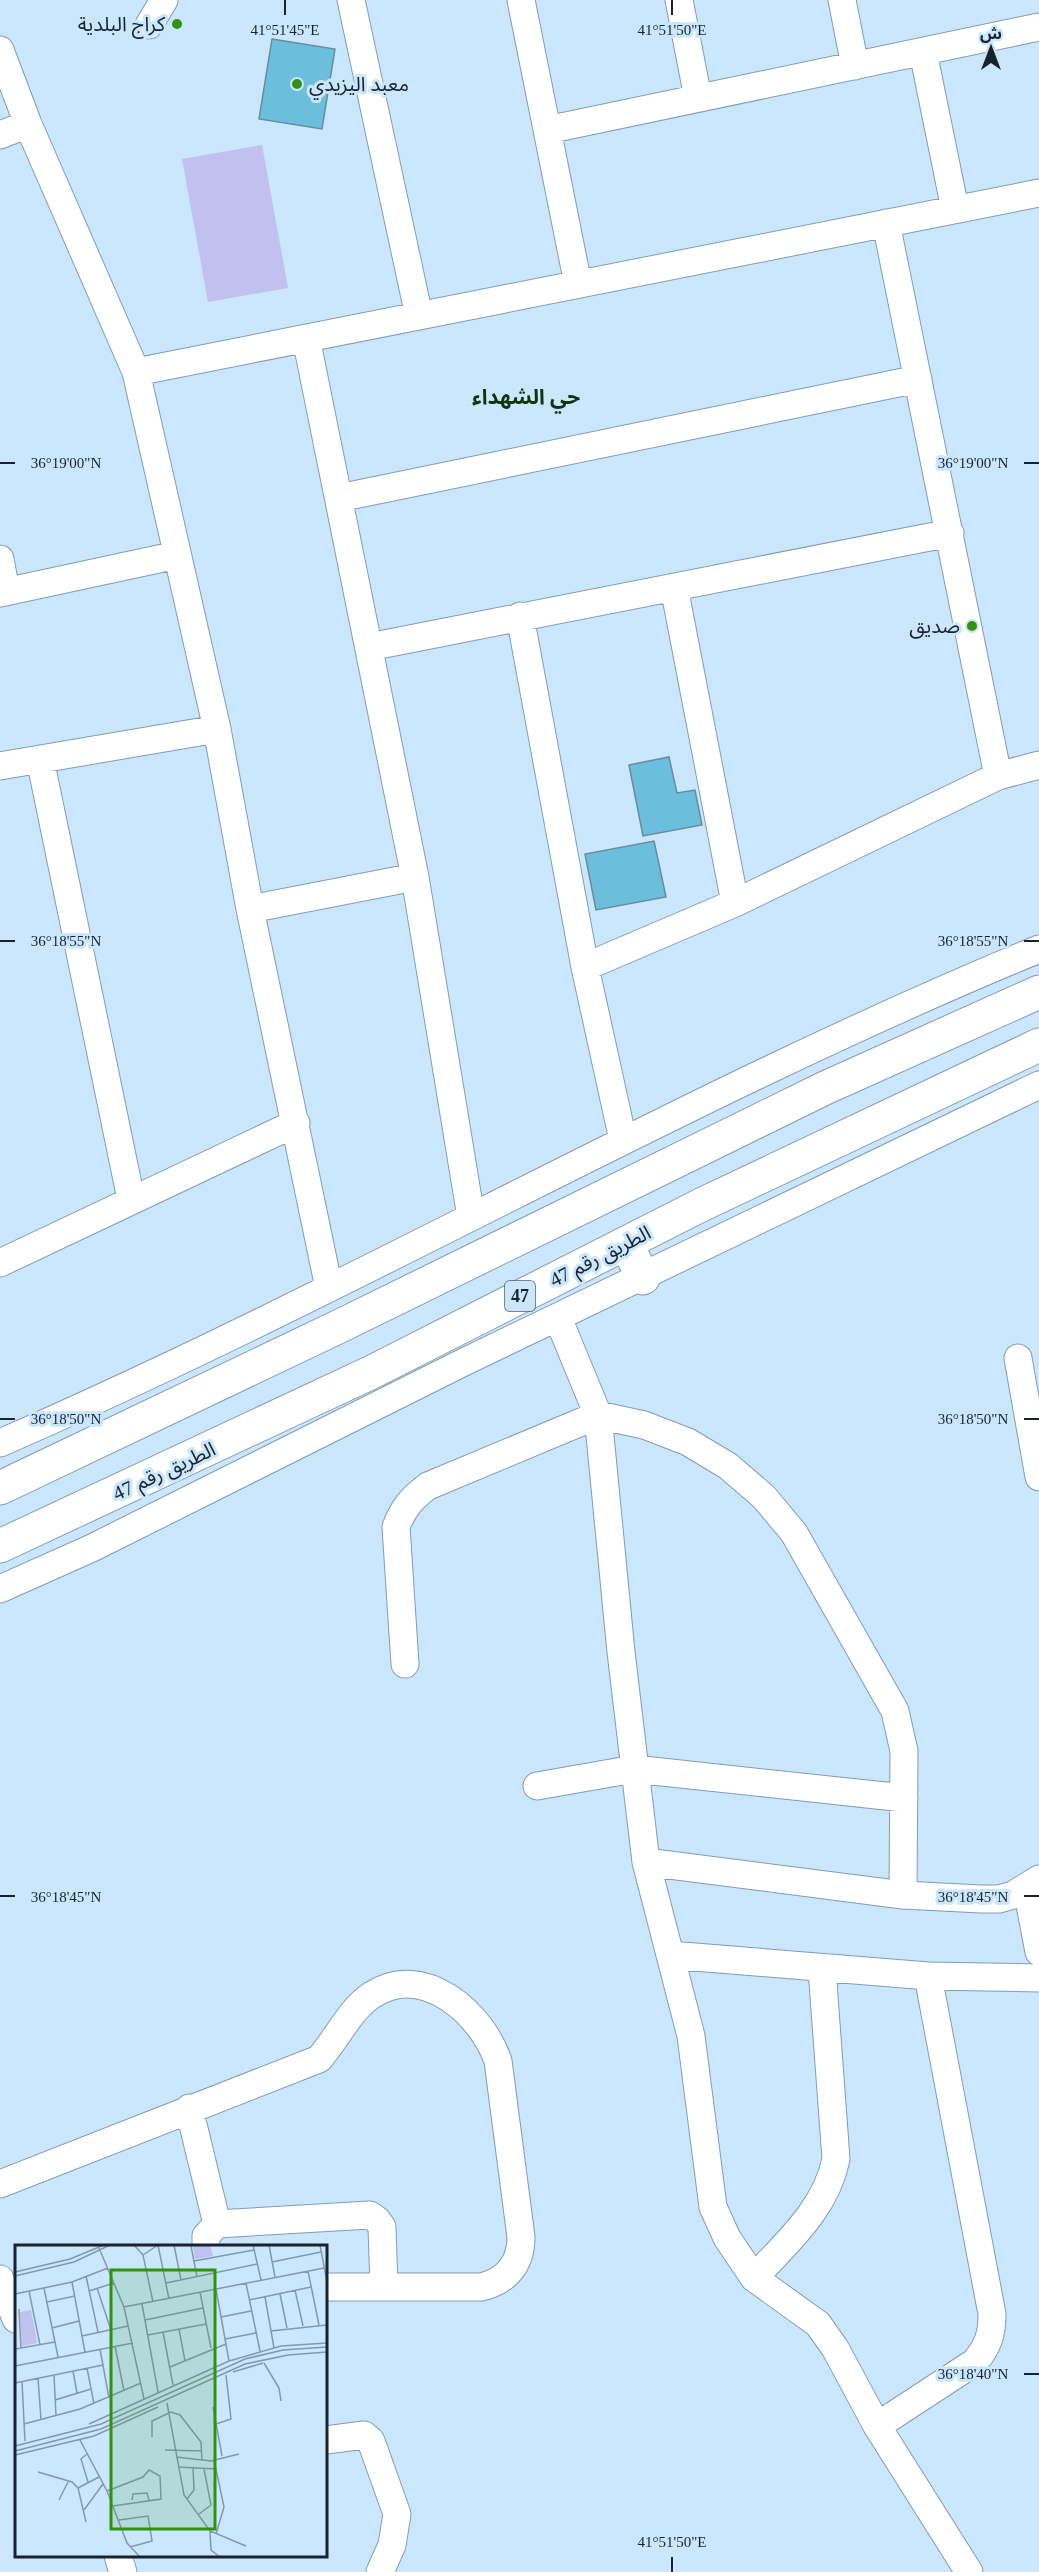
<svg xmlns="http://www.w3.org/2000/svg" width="1039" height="2572" font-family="'Times New Roman','Noto Sans Arabic',serif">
  <rect width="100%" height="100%" fill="#cae7ff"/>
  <path fill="#c1c0ef" d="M262,145L288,288L208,302L182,159Z"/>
  <path fill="#6cbfdc" stroke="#688c9a" stroke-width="1.5" d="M272,39L335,49L322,129L259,119Z
    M669,757L677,793L695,790L702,825L643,836L629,765Z
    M654,841L666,897L596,910L585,854Z"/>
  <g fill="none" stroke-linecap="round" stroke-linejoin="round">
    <defs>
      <path id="minor" d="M351,0L419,316
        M521,0L578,284
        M679,0L698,98
        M842,0L855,66
        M149,25L164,0
        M0,50L28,124L136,372L217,729L250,909L329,1288
        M923,52L955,209
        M547,130L1039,27
        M0,135L28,124
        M886,223L998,776
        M306,338L415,877L471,1217
        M136,372L1039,193
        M339,498L918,379
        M0,559L6,592
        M674,587L735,903
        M0,593L177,555
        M520,616L585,967L623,1140
        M369,647L950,533
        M40,759L131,1199
        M0,766L217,729
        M250,909L415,877
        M585,967L735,903L998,776L1039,765
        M0,1263L296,1123
        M558,1318L598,1415L621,1652L646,1862L691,2036L713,2207L727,2238L754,2278L818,2324L835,2348L877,2426L969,2572
        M1018,1358L1039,1477
        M0,1443C352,1290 684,1095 1039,949
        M0,1589L92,1548L464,1362L1039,1085
        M405,1664L396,1527C403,1508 412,1498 428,1486L598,1415L644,1425L688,1442L728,1466L764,1497L794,1533L895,1711L904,1751L903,1895
        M537,1786L634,1769L904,1798
        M646,1862L903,1895L981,1899H999L1013,1895L1039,1879
        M1027,1889L1039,1952
        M670,1955L928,1976L1039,1978
        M189,2108L217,2224
        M0,2184L319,2059C336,2040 351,2008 372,1995C424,1961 482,2014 498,2061L521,2237C521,2264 507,2281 481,2287H326
        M206,2246V2236L217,2224L370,2215L377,2220L382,2227L384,2287
        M754,2278C787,2242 826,2209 836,2159L822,1969
        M0,2279L16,2319
        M877,2426L975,2362C988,2346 992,2335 992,2314L928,1976
        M326,2440L364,2435L371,2441L397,2514L392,2545L380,2572
        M118,2556L123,2572"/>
      <path id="highway" d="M626,1243L643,1278
        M0,1488L340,1326L825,1088L1039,992
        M0,1546L372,1372L701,1205L1039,1045"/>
    </defs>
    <use href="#minor" stroke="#829cb3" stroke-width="29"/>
    <use href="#highway" stroke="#829cb3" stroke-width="35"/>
    <use href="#minor" stroke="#fff" stroke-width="27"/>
    <use href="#highway" stroke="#fff" stroke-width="33"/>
  </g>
  <path fill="none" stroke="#19232c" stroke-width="2" d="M285,0V15M672,0V15M0,463H15M1024,463H1039M0,941H15M1024,941H1039M0,1419H15M1024,1419H1039M0,1896H15M1024,1896H1039M1024,2374H1039M672,2557V2572"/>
  <g fill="#329210" stroke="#cae7ff" stroke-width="2">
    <circle cx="177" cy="24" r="6"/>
    <circle cx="297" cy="84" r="6"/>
    <circle cx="972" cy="626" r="6"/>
  </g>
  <g text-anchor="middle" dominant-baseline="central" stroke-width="6" stroke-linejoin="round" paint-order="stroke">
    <rect fill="#cae7ff" stroke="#4e5e6b" stroke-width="1.5" x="505" y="1281" width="30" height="30" rx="4.5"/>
    <g font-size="18" font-weight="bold" fill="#19232c">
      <text x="520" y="1296">47</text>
    </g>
    <g font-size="20" fill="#19232c" stroke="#cae7ff" text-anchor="end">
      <text x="165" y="24">كراج البلدية</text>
      <text x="309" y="84" text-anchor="start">معبد اليزيدي</text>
      <text x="960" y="626">صديق</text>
    </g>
    <g font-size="20" fill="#19232c" stroke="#cae7ff">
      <text transform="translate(600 1256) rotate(-27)">الطريق رقم 47</text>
      <text transform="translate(164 1471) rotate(-25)">الطريق رقم 47</text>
    </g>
    <g font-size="21" font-weight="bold" fill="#123408" stroke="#cae7ff">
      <text x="526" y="397">حي الشهداء</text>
    </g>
  </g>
  <g transform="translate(15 2245)">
    <rect width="312" height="312" fill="#cae7ff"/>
    <path d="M195,0L198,11L180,14L178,1ZM16,65L22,98L7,101L5,67Z" fill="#c1c0ef"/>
    <path fill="none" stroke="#8399ab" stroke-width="1.5" d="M119,0L128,10L138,57M143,0L154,54M159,0L166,35M238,0L246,35M254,0L260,32M305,0L312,37M176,1L182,32M84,3L109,62L129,154M128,10L143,0M179,16L239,5M257,17L306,7M293,26L304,80M0,27L55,14L89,0M0,31L59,17L95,0M71,31L83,87M57,37L70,107M151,38L242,19M231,38L245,106M29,43L43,112M82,43L96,85M201,44L214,116M280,45L288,81M14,46L25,100M74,46L99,38M185,47L196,103M0,49L57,37L93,23M265,49L272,83M250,52L259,103M234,55L296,42M32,57L60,51M127,59L143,147M109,62L309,23M4,64L6,103M206,72L236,66M130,75L188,63M37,83L64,76M164,84L170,116M256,86L312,80M148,87L158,140M133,90L191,79M67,91L113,81M210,94L241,88M100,101L109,146M0,104L40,97M85,104L94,153M249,118L264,143L266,156M0,121L118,98M155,122L211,99M72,123L79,159M58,126L62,148M218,127L248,118M39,130L41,171M23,133L26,175M7,137L10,196M0,138L88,120M40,155L76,144M152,158L169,250L195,286L231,301M198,162L207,211M9,179L65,164L126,138M74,179L214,116L266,101L312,98M201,179L216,174L211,130M137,192V176L156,167L165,170L186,197L187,216M65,195L92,246L112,298L125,312M0,201L86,179L230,114L268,105L312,102M150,205L187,206M0,206L86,184L230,119L273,110L312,107M72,209L66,214L73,237M0,210L79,191L143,162M161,212L196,216L224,209M199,215L209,262L201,289M163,222L201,224M23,227L57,237L63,243M92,246L128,232L134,225L145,231L146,254L98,261M172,254L179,245L178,223M44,255L53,237M117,255L118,249L132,248L134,255M69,265L88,239M184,269L196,260L189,224M104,275L133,271L137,296L115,302M71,277L63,243L84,232M195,286L196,305L205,312"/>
    <path fill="#329210" fill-opacity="0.15" stroke="#329210" stroke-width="3" d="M96,25H200V284H96Z"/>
    <rect width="312" height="312" fill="none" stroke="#19232c" stroke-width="3"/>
  </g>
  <g font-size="15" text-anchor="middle" fill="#19232c" stroke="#cae7ff" stroke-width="6" stroke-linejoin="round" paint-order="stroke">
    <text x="285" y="35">41°51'45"E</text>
    <text x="672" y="35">41°51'50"E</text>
    <text x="66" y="468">36°19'00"N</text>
    <text x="973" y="468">36°19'00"N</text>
    <text x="66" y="946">36°18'55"N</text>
    <text x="973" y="946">36°18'55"N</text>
    <text x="66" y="1424">36°18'50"N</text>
    <text x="973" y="1424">36°18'50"N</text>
    <text x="66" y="1902">36°18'45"N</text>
    <text x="973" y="1902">36°18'45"N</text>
    <text x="973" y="2379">36°18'40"N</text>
    <text x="672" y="2547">41°51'50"E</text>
  </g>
  <g transform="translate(991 48)" stroke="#cae7ff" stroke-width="4.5" paint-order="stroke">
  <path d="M0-4.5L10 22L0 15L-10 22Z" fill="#19232c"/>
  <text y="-9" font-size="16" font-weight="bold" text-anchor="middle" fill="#19232c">ش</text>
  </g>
</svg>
